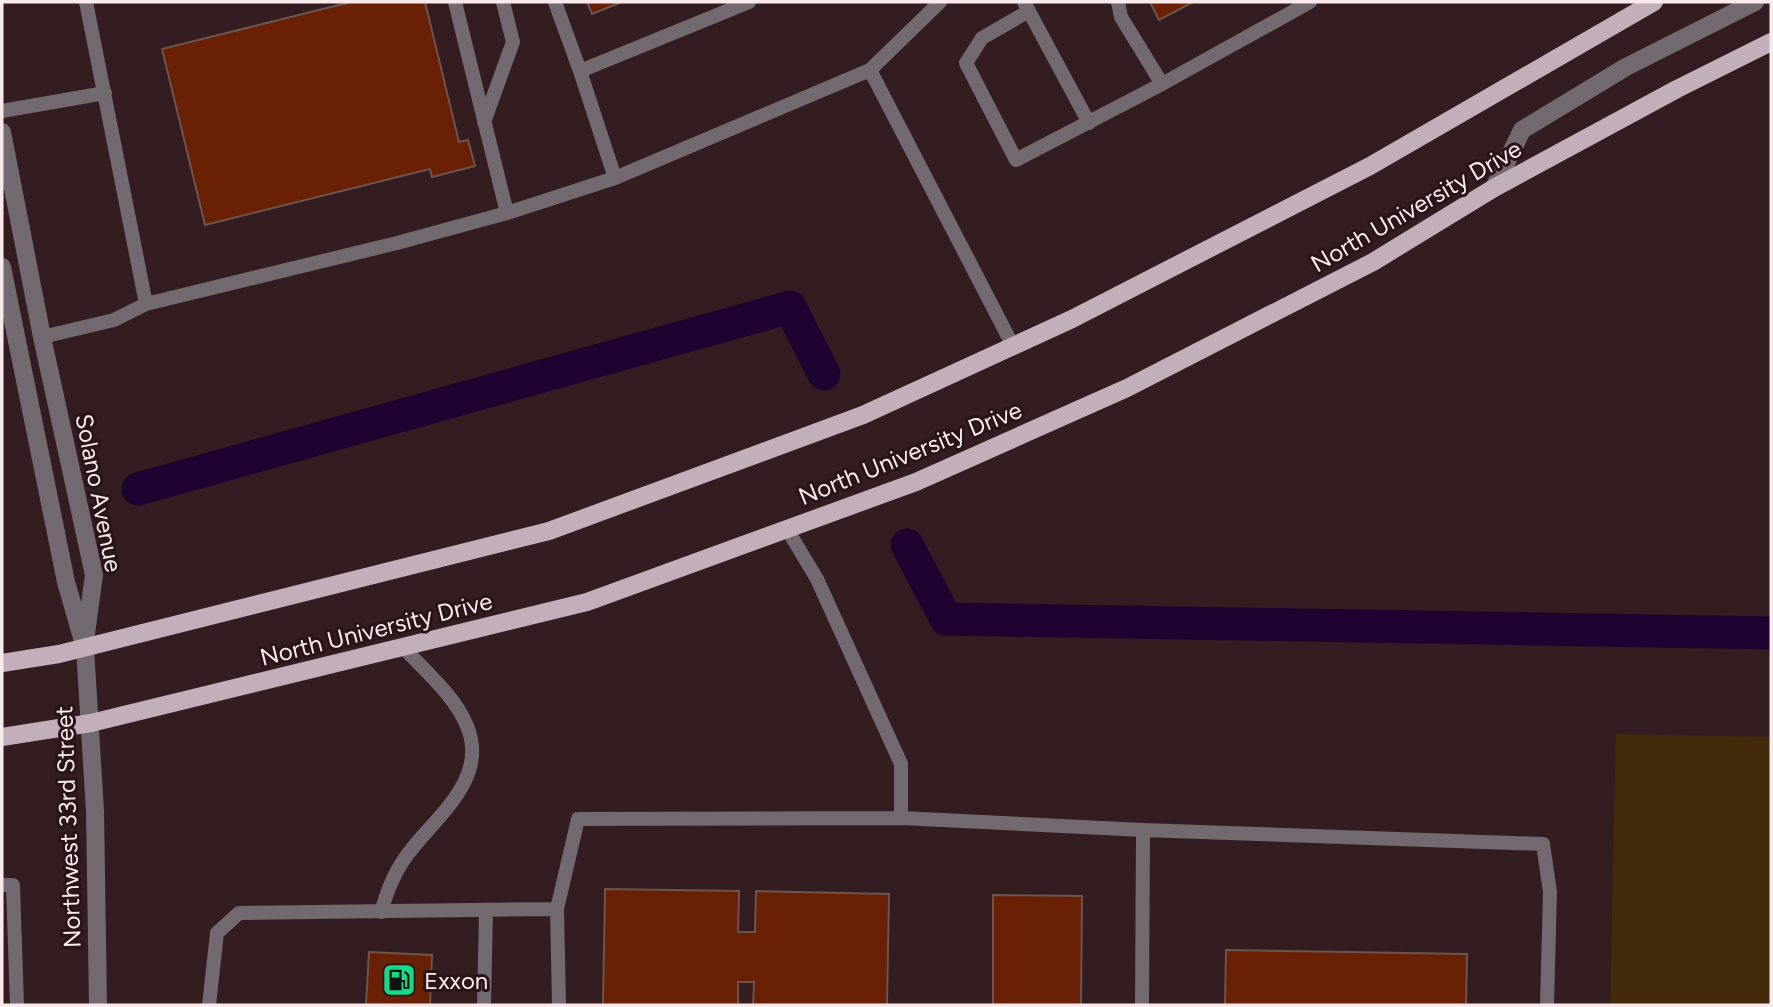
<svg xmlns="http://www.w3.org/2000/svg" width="1773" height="1007" font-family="Figtree,sans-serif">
  <rect width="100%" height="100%" fill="#341d21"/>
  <path fill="#432a0a" d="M1616,734L1771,737V1005H1610Z"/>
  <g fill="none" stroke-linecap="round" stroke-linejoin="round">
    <path stroke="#1e0230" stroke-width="33" d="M138,489L790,307L824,374
      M907,545L946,619L1771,633"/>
  </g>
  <path fill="#692005" stroke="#6d544c" stroke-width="2" d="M351,2H425L459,142L468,140L475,166L432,177L430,169L205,225L162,49Z
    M587,2H622L592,14Z
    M1150,2H1193L1159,20Z
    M605,889L739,891L738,932H755L756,891L889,894L887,1005H753L754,982H738V1005H603Z
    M993,895L1082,896L1081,1005H993Z
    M1226,950L1467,954L1466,1005H1225Z
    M369,952L432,955L430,1005H366Z"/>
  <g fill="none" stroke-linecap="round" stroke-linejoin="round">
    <path stroke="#736970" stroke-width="14" d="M86,2L146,304L397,243L507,213L455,2
      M555,2L580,71
      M749,2L580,71L615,178L870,70
      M940,2L870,70L1013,346
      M1024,2L1089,123
      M1118,2L1121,17L1162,84
      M1029,11L982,38L966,63L1016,160L1162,84L1310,2
      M2,111L105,93
      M484,122L513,42L503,2
      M507,213L615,178
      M42,337L114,320L146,304
      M787,529L817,579L901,764V818
      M2,885H13L17,1005
      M381,912C387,892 393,875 405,858C432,819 490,781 467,726C455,696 425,671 403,647
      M209,1005L217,933L239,913L557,909
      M484,1005L486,911
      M559,1005L557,909L578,819L901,818L1143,830L1543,844L1550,892L1547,1005
      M1142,1005L1143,830"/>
    <path stroke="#736970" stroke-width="18" d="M2,132L42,337L94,575L85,641
      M1494,188L1522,130L1626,67L1755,2
      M2,267L66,582L85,648L95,811L98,1005"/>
    <path stroke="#c3aebc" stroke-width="18" d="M2,663L59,654L549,531L863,415L1072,319L1370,166L1654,2
      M2,737L91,723L587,602L916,482L1127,388L1373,262L1494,188L1677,89L1771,42"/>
  </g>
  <defs>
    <symbol id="fuel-square" viewBox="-11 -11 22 22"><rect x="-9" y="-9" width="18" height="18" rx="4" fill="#18d989" stroke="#291418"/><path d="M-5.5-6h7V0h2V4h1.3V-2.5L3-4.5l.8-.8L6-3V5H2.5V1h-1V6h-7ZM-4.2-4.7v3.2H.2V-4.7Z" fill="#111"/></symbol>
  </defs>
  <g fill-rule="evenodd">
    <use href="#fuel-square" x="380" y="961" width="38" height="38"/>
  </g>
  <g text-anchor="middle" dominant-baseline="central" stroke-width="6" stroke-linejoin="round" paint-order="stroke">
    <g font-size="24" fill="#faeaec" stroke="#291418">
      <text transform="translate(1416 206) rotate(-30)">North University Drive</text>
      <text transform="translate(910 453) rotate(-22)">North University Drive</text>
      <text transform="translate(99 493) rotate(79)">Solano Avenue</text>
      <text transform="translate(376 629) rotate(-14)">North University Drive</text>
      <text transform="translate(68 827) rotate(-92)">Northwest 33rd Street</text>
    </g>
    <g font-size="24" fill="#faeaec" stroke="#291418" text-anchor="start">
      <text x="424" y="980">Exxon</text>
    </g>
  </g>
  <rect width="1773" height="1007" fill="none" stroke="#faeaec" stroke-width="7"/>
</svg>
